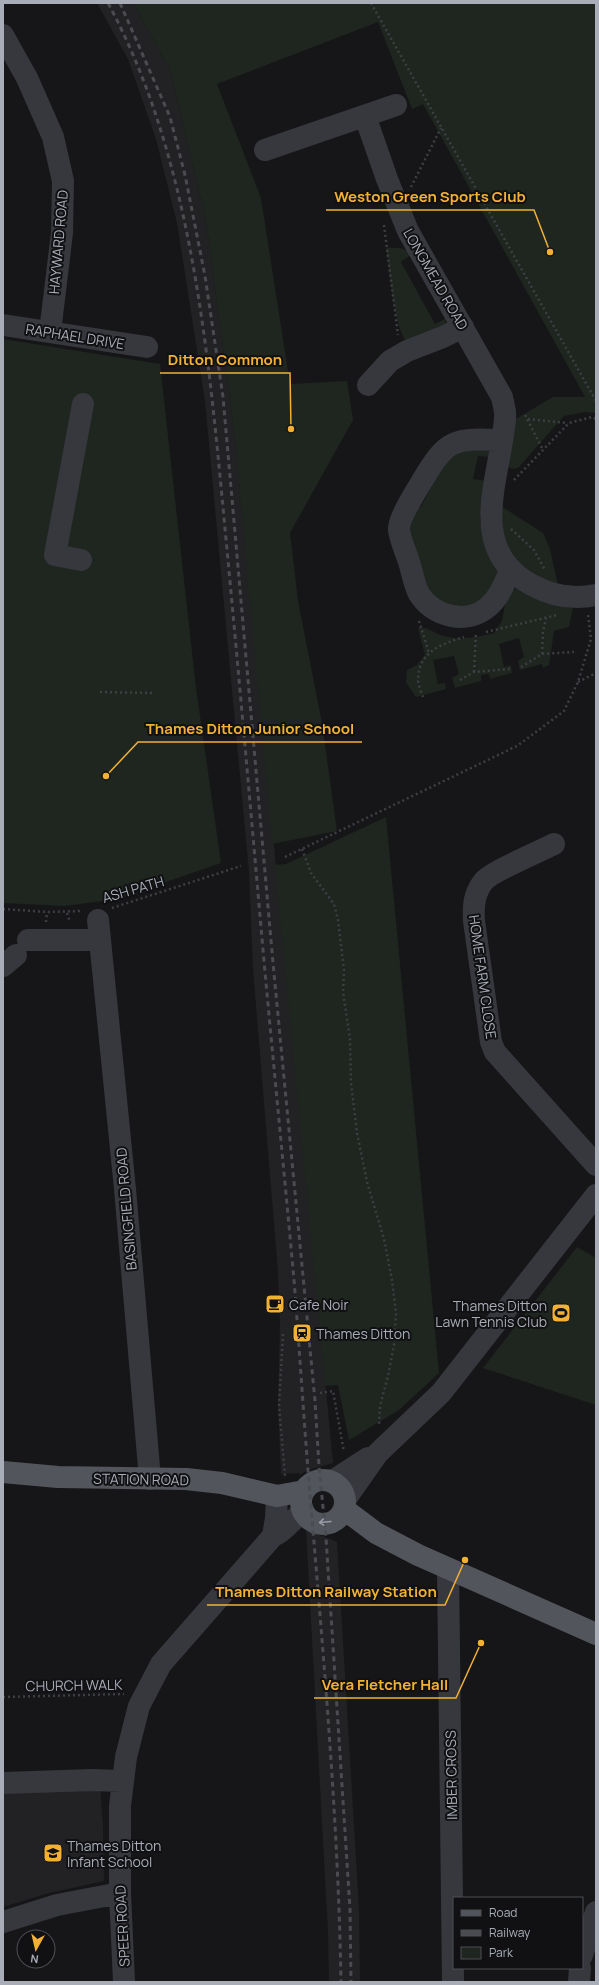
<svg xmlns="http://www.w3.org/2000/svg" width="599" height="1985" font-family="Manrope,sans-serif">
  <rect width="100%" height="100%" fill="#161618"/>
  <path fill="#222225" d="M97,3H133L170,70L206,221L235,437L333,1463L308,1470L301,1474L298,1473L281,1474L278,1406L280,1323L278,1272L253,969L249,872L205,401L177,223L156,139L128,59Z
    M306,1529L337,1542L359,1909L360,1982H329L328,1932Z
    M100,1786L103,1826L104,1881L49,1893L3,1907V1789Z"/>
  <path fill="#1e261f" d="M133,3H596V413L585,412L564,416L518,468L513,469L506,466L514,420L553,397H585L423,104L412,109L378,22L217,84L261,198L290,384L347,381L353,420L290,533L298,601L322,723L337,831L272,844L235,437L206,221L170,70Z
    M386,248C396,248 405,246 411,255L401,262L435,324L445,319L446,325L408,344C393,327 390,271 386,248Z
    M3,339L160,364L196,688L221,863L117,899L65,906L3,903Z
    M488,450L491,457L478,456L473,479L486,481L480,520L483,535L500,570L498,588L465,611L428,597L408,541L413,506L421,507L436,478L454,451Z
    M501,506L543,533L550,549L558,585L546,584L505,553Z
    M518,588L573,608L569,627L554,631L549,665L543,668L542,664L520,670L518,661L524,657L519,638L499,644L504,667L511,665L512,673L490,679L489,674L481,675V681L455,688L452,678L459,674L454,656L433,660L438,684L445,683L446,689L416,697L406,683L407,670L417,665L425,655L418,628C428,626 435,634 444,636C461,641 477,637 494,633L502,621L506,599L510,590Z
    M386,817L439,1373L399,1410L349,1440L338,1385L325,1386L275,865L286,864Z
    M577,1247L596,1258V1405L483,1368Z"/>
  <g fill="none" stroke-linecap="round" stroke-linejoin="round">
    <path stroke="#3d3f44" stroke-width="2.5" stroke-dasharray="2 3" stroke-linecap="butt" d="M371,3L596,401
      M411,187L441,128
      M384,225L398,335
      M525,415L543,450
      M528,419L568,423
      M514,480L569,423L592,417L596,419
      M511,529L534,550L545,570
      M419,621L429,653
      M486,632L557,615
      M542,654L543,632L546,618
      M521,667L542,654L574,652
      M474,672L476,633
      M460,680L474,672L510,669
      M578,682L596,673
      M100,692L153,693
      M423,697C421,692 418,684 418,679C419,651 442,644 464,637
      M302,849L311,873L334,904L338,920L344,970L343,992L350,1039L351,1083L357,1133L367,1182L384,1239L392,1280L396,1313L394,1345L388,1376L380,1406L379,1425
      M285,857L517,746L564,711L578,682L591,639L588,614
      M112,908L241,866
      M3,909L47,912L81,911
      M67,913L70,922
      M46,922L47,912
      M283,1334L279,1405L285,1476
      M320,1393L333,1391L344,1452
      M3,1697L124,1694"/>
    <path stroke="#37383d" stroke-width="22" d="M3,35L27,78L53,137L63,181L62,233L50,332
      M365,116L387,179L408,231L502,397C503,403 506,411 505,418C501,476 464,549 532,585C552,596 573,600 596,595
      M265,150L396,105
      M3,325L147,347
      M368,385L390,361L407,351L443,337L463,327
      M501,440C453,438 447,439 422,481C416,492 398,518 399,530C400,539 405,550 408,559C412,570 414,585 419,594C434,617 467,625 488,607C499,598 504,584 510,571
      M81,560L55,555L83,404
      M554,844C541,851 490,872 483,882C474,894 473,906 474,921L491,1042L495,1052L596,1165
      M98,920L125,1189L150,1479
      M28,940H100
      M3,966L16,955
      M331,1482L368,1458
      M345,1500L378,1453L441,1393L596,1195
      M273,1536L276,1518L277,1496
      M448,1569L453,1982
      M3,1783L92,1780L122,1781
      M3,1922L57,1905L120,1893
      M582,1955L596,1912
      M124,1982L120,1893V1806L126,1757L139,1706L161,1664L273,1536C285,1532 292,1518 304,1512
      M579,1982L580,1968"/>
    <path stroke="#53555c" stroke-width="22" d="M3,1472L58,1477L186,1479L222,1483L277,1496L304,1491
      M301 1502a22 22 0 1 1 44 0a22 22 0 1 1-44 0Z
      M344,1509L376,1533L418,1555L596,1634"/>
    <path stroke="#4a4c52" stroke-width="3" stroke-dasharray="5 4" stroke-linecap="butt" d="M108,3C194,162 209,362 226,539C239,676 251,813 263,950C273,1060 284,1170 294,1280C299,1343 303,1407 308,1470C322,1641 338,1811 341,1982
      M120,3L170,117L185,175L205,276L223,397L273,963L315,1401L319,1466L326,1538L350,1909L351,1982"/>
  </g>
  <defs><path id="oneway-shaft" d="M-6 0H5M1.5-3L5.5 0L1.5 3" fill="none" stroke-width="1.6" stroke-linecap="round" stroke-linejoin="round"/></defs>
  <use stroke="#979ba6" href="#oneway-shaft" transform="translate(325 1522) rotate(175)"/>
  <defs>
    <symbol id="cafe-square" viewBox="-11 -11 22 22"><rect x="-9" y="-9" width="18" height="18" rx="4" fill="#f2b134" stroke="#111113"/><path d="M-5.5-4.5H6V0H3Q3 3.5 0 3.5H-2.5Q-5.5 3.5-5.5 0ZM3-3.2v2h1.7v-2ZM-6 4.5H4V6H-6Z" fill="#111"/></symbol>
    <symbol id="stadium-square" viewBox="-11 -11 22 22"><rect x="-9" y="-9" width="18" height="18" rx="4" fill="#f2b134" stroke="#111113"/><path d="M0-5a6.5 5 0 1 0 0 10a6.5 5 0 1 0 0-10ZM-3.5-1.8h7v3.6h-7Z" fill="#111"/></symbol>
    <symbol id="station-square" viewBox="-11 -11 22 22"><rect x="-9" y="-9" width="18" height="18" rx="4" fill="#f2b134" stroke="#111113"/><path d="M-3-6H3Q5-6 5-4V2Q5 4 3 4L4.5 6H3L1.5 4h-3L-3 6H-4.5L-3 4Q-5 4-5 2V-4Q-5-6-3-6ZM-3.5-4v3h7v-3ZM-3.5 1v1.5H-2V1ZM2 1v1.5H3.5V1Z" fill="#111"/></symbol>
    <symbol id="school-square" viewBox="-11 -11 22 22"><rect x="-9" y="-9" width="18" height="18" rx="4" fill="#f2b134" stroke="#111113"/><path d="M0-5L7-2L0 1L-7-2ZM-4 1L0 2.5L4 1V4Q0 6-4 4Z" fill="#111"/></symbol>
  </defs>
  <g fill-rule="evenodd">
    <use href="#cafe-square" x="264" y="1293" width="22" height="22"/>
    <use href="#stadium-square" x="550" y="1302" width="22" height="22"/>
    <use href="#station-square" x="291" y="1322" width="22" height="22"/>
    <use href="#school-square" x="42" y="1842" width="22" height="22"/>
  </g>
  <g text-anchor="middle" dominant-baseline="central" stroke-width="4" stroke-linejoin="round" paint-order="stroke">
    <g font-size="14" fill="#a8adb8" stroke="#111113">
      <text transform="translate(58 242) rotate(-85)">HAYWARD ROAD</text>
      <text transform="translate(436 279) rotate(60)">LONGMEAD ROAD</text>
      <text transform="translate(75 336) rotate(9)">RAPHAEL DRIVE</text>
      <text transform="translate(133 889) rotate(-16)">ASH PATH</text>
      <text transform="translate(483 977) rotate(82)">HOME FARM CLOSE</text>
      <text transform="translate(126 1209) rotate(-95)">BASINGFIELD ROAD</text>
      <text transform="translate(141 1479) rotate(1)">STATION ROAD</text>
      <text transform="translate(74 1685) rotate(-1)">CHURCH WALK</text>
      <text transform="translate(451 1775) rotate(-91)">IMBER CROSS</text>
      <text transform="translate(122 1926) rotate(-93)">SPEER ROAD</text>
    </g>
    <g font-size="14" fill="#a8adb8" stroke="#111113" text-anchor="start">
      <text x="289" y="1304">Cafe Noir</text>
      <text x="547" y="1305" text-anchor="end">Thames Ditton<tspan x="547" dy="16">Lawn Tennis Club</tspan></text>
      <text x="316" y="1333">Thames Ditton</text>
      <text x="67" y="1845">Thames Ditton<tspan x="67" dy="16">Infant School</tspan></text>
    </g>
  </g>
  <path fill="none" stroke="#f2b134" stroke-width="1.5" d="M550 252L534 210H326M291 429L290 373H160M106 776L138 742H362M465 1560L445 1605H207M481 1643L456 1698H314"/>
  <g fill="#f2b134" stroke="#111113" stroke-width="1.5">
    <circle cx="550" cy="252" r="4"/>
    <circle cx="291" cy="429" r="4"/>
    <circle cx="106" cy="776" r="4"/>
    <circle cx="465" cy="1560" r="4"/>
    <circle cx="481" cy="1643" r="4"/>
  </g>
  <g font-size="15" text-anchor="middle" font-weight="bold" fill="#f2b134" stroke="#111113" stroke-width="4" stroke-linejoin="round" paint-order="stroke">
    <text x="430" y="202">Weston Green Sports Club</text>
    <text x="225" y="365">Ditton Common</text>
    <text x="250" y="734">Thames Ditton Junior School</text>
    <text x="326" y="1597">Thames Ditton Railway Station</text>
    <text x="385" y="1690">Vera Fletcher Hall</text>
  </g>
  <rect width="599" height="1985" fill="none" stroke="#a8adb8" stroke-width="8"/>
  <rect x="453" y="1897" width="130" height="72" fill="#111113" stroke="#4d4f55"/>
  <rect x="461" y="1910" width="20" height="6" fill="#53555c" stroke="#4d4f55"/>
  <text x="489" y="1917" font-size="12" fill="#a8adb8">Road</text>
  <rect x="461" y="1930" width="20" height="6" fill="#4a4c52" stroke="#4d4f55"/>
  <text x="489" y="1937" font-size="12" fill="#a8adb8">Railway</text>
  <rect x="461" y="1947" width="20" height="12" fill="#1e261f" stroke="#4d4f55"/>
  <text x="489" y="1957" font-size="12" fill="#a8adb8">Park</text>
  <g transform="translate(36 1949) rotate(188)"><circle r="19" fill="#111113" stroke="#4d4f55"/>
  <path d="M0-3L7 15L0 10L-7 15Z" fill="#f2b134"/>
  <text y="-6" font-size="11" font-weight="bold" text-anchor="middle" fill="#a8adb8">N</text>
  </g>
</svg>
